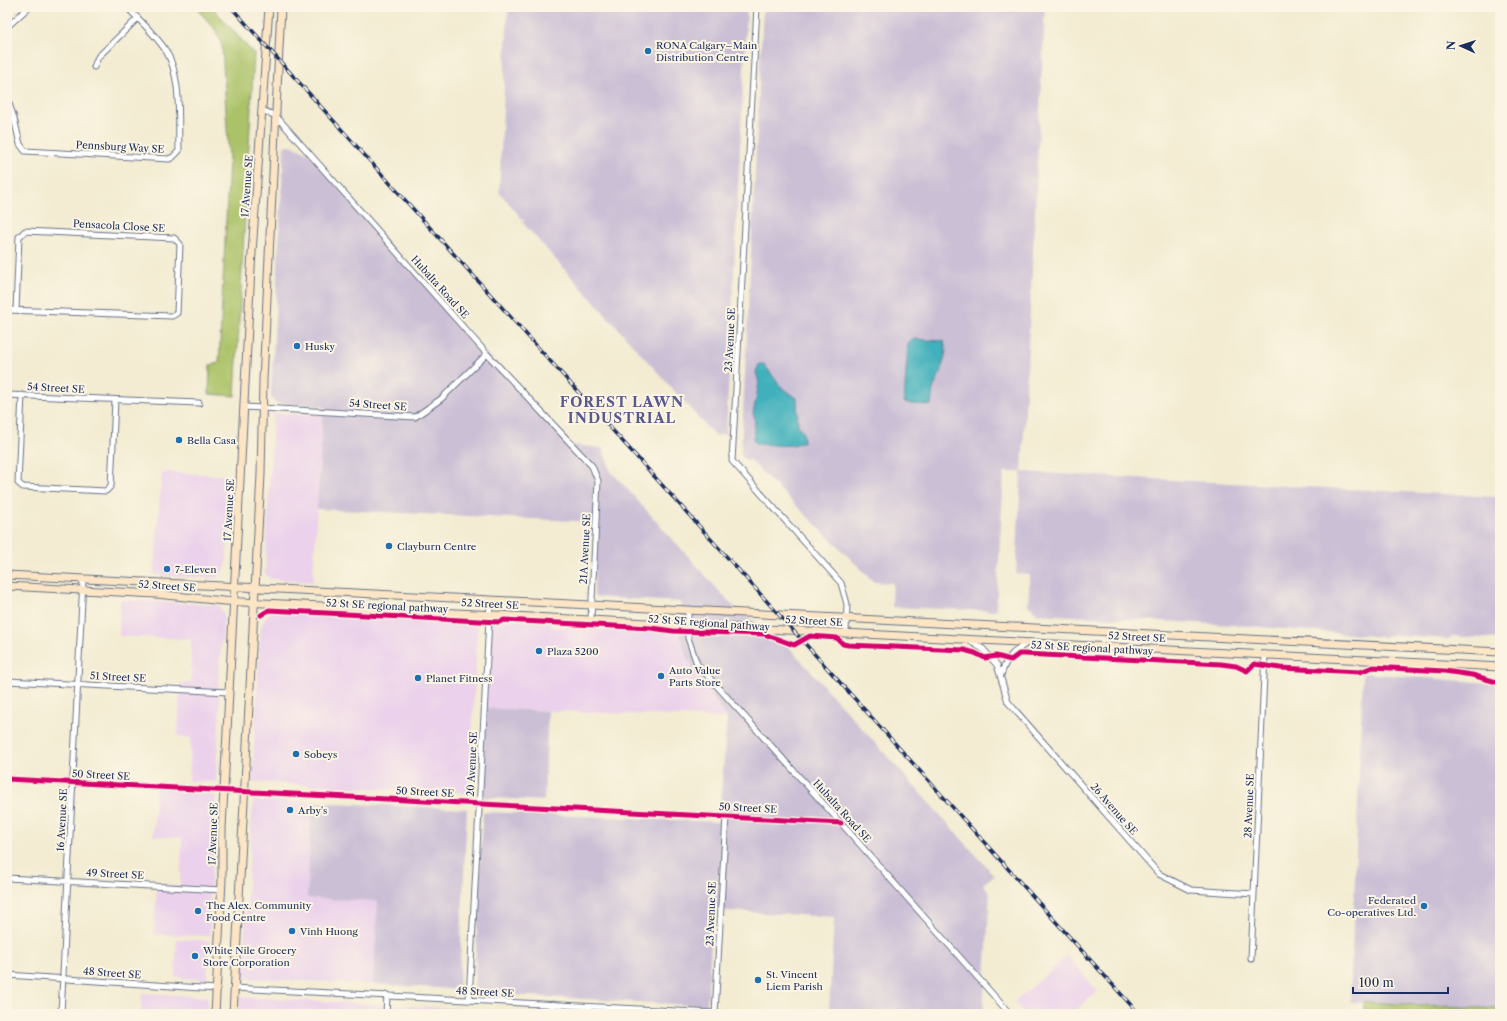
<svg xmlns="http://www.w3.org/2000/svg" width="1507" height="1021" font-family="'Libre Caslon Text',serif">
  <rect width="100%" height="100%" fill="#fcf5e5"/>
  <filter id="ink" filterUnits="userSpaceOnUse"><feTurbulence type="fractalNoise" baseFrequency=".025" numOctaves="2"/><feDisplacementMap in="SourceGraphic" scale="8" xChannelSelector="R" yChannelSelector="G"/><feConvolveMatrix kernelMatrix="1 2 1 2 8 2 1 2 1" color-interpolation-filters="sRGB"/></filter>
  <filter id="wash" filterUnits="userSpaceOnUse"><feTurbulence type="fractalNoise" baseFrequency=".012" numOctaves="4" result="noise"/><feDisplacementMap in="SourceGraphic" scale="16" xChannelSelector="R" yChannelSelector="G"/><feGaussianBlur stdDeviation="0.9" result="paint"/><feColorMatrix in="noise" values="0 0 0 0 0 0 0 0 0 0 0 0 0 0 0 0 0 1.4 0 .05"/><feComposite in="paint" operator="in"/></filter>
  <g filter="url(#wash)">
    <rect width="100%" height="100%" fill="#f3ecd2"/>
    <path fill="#ebd1eb" d="M277,413L322,415L313,582L271,579L265,574L273,414Z
      M162,472L233,476L226,568L217,578L154,575Z
      M120,600L219,605L224,615L218,683L220,705L216,782L189,781L191,738L178,736L180,683H191V639L119,636Z
      M271,611L478,621L469,793L252,782L261,628L265,619Z
      M504,620L551,622V627L668,632L680,635L687,658L725,716L721,718L484,708L489,621L499,622Z
      M156,787L216,796L210,897V936L154,934L157,885L180,886L182,838L153,836Z
      M253,801L312,802L307,898L378,901L373,984L242,978Z
      M177,939L210,941L207,980L175,977Z
      M1067,956L1098,991L1072,1014H1024L1014,1003Z
      M142,993L208,997L207,1014H141Z
      M240,997L542,1013V1014H239Z"/>
    <path fill="#cbbfd5" d="M508,7H747L726,434L715,436L521,221H524L499,192Z
      M763,7H1045L1022,472L1500,497V639L1452,636L1449,639L1386,635L1385,637L1250,626L1038,614L1028,605L1030,575L1016,574L1021,472H1004L996,611L892,607L893,583L874,582L750,460H745L741,455Z
      M291,145L309,154L487,354L573,445L603,448L610,470L732,605L788,646L994,875L983,884L990,893L983,1014H846L829,1012L834,917L713,910L707,1006L474,993L483,812L719,822L727,719L687,658L680,635L681,602L594,597L596,522L317,509L323,406L280,404L274,402L271,396L284,148V146Z
      M1363,673L1500,684V1009L1350,1002Z
      M484,708L548,711L544,801L483,797Z
      M312,802L467,809L459,984L452,989L373,984L378,901L307,898Z"/>
    <path fill="#abc267" stroke="#637862" d="M195,7H212L254,54L235,396L209,394L210,365L219,363L229,160L222,46L215,29Z
      M1364,1002L1500,1009V1014H1364Z"/>
    <path fill="#41b0bc" stroke="#2e708d" d="M912,339L944,341L946,351L941,372L933,389L931,405L911,404L904,402L908,343Z
      M759,364H764L781,387L797,398L798,426L803,432L804,441C790,449 772,444 757,444L753,440L755,419L753,414L759,383L756,372Z"/>
  </g>
  <g filter="url(#ink)">
    <g fill="none" stroke-linecap="round" stroke-linejoin="round">
      <defs>
        <path id="minor" d="M757,7L732,461L841,583L847,604L846,632
          M7,27L29,7
          M94,67L98,57L138,18
          M7,98L14,118L20,144L25,151L169,159L173,157L179,151C178,121 182,77 166,51C156,35 140,21 127,7
          M262,110L276,116L487,354L592,466L598,481L591,619
          M7,310L172,316L177,313L180,244L174,238L25,231L19,237L16,310
          M7,395L199,403
          M22,395L18,483L23,487L106,491L111,486L115,401
          M244,407L415,417L441,399L487,354
          M688,610V638L697,664L841,823L1010,1014
          M968,640L983,649L997,665L1008,702L1159,874L1191,890L1254,894
          M1001,675C1007,656 1013,652 1029,642
          M7,681L229,692
          M7,779L841,823
          M7,878L222,890
          M1251,959L1265,654
          M7,975L216,989
          M234,988L734,1014
          M469,1000L490,601
          M61,1014L83,580
          M386,1014L387,995
          M552,1014L553,1004
          M715,1014L726,816"/>
        <path id="secondary" d="M7,575L1500,652
          M7,586L156,594L224,601L1500,667
          M215,1014L222,880V828L251,268L269,7
          M233,1014L261,474L263,381L281,7"/>
      </defs>
      <use href="#minor" stroke="#677187" stroke-width="7"/>
      <use href="#secondary" stroke="#677187" stroke-width="9"/>
      <use href="#minor" stroke="#fff" stroke-width="5"/>
      <use href="#secondary" stroke="#fce5c4" stroke-width="7"/>
      <defs>
        <path id="rail" d="M231,7L1139,1014"/>
      </defs>
      <use href="#rail" stroke="#1b2f5e" stroke-width="3.5"/>
      <use href="#rail" stroke="#fcf5e5" stroke-width="2" stroke-dasharray="6" stroke-linecap="butt"/>
      <defs>
        <path id="cycleway" d="M261,615L269,610L499,622L504,620L651,628L673,631L764,634L794,645L810,636L837,638L843,644L848,645L964,650L975,653L985,658L996,656L1011,660L1019,654H1024L1221,664L1236,666L1247,671L1254,664L1280,668L1360,672L1373,667L1444,671L1472,675L1500,683
          M7,779L841,823"/>
      </defs>
      <use href="#cycleway" stroke="#fcf5e5" stroke-width="8"/>
      <use href="#cycleway" stroke="#d6006c" stroke-width="5"/>
    </g>
  </g>
  <g fill="#1f6fb2" stroke="#fcf5e5" stroke-width="1.5">
    <circle cx="648" cy="51" r="4"/>
    <circle cx="297" cy="346" r="4"/>
    <circle cx="179" cy="440" r="4"/>
    <circle cx="389" cy="546" r="4"/>
    <circle cx="167" cy="569" r="4"/>
    <circle cx="539" cy="651" r="4"/>
    <circle cx="661" cy="676" r="4"/>
    <circle cx="418" cy="678" r="4"/>
    <circle cx="296" cy="754" r="4"/>
    <circle cx="290" cy="810" r="4"/>
    <circle cx="1424" cy="906" r="4"/>
    <circle cx="198" cy="911" r="4"/>
    <circle cx="292" cy="931" r="4"/>
    <circle cx="195" cy="956" r="4"/>
    <circle cx="758" cy="980" r="4"/>
  </g>
  <g text-anchor="middle" dominant-baseline="central" stroke-width="4" stroke-linejoin="round" paint-order="stroke">
    <g font-size="10" fill="#1b2f5e" stroke="#fcf5e5" text-anchor="start">
      <text x="656" y="45">RONA Calgary–Main<tspan x="656" dy="12">Distribution Centre</tspan></text>
      <text x="305" y="346">Husky</text>
      <text x="187" y="440">Bella Casa</text>
      <text x="397" y="546">Clayburn Centre</text>
      <text x="175" y="569">7-Eleven</text>
      <text x="547" y="651">Plaza 5200</text>
      <text x="669" y="670">Auto Value<tspan x="669" dy="12">Parts Store</tspan></text>
      <text x="426" y="678">Planet Fitness</text>
      <text x="304" y="754">Sobeys</text>
      <text x="298" y="810">Arby's</text>
      <text x="1416" y="900" text-anchor="end">Federated<tspan x="1416" dy="12">Co-operatives Ltd.</tspan></text>
      <text x="206" y="905">The Alex. Community<tspan x="206" dy="12">Food Centre</tspan></text>
      <text x="300" y="931">Vinh Huong</text>
      <text x="203" y="950">White Nile Grocery<tspan x="203" dy="12">Store Corporation</tspan></text>
      <text x="766" y="974">St. Vincent<tspan x="766" dy="12">Liem Parish</tspan></text>
    </g>
    <g font-size="10" fill="#1b2f5e" stroke="#fcf5e5">
      <text transform="translate(120 147) rotate(3)">Pennsburg Way SE</text>
      <text transform="translate(247 186) rotate(-86)">17 Avenue SE</text>
      <text transform="translate(119 226) rotate(3)">Pensacola Close SE</text>
      <text transform="translate(440 287) rotate(48)">Hubalta Road SE</text>
      <text transform="translate(730 340) rotate(-87)">23 Avenue SE</text>
      <text transform="translate(56 388) rotate(3)">54 Street SE</text>
      <text transform="translate(378 405) rotate(4)">54 Street SE</text>
      <text transform="translate(229 510) rotate(-87)">17 Avenue SE</text>
      <text transform="translate(585 549) rotate(-87)">21A Avenue SE</text>
      <text transform="translate(167 586) rotate(4)">52 Street SE</text>
      <text transform="translate(490 604) rotate(3)">52 Street SE</text>
      <text transform="translate(387 606) rotate(3)">52 St SE regional pathway</text>
      <text transform="translate(814 621) rotate(3)">52 Street SE</text>
      <text transform="translate(709 623) rotate(4)">52 St SE regional pathway</text>
      <text transform="translate(1137 637) rotate(3)">52 Street SE</text>
      <text transform="translate(1092 648) rotate(3)">52 St SE regional pathway</text>
      <text transform="translate(118 677) rotate(3)">51 Street SE</text>
      <text transform="translate(472 764) rotate(-87)">20 Avenue SE</text>
      <text transform="translate(101 775) rotate(3)">50 Street SE</text>
      <text transform="translate(425 792) rotate(3)">50 Street SE</text>
      <text transform="translate(1249 806) rotate(-88)">28 Avenue SE</text>
      <text transform="translate(748 808) rotate(3)">50 Street SE</text>
      <text transform="translate(1114 809) rotate(49)">26 Avenue SE</text>
      <text transform="translate(842 811) rotate(48)">Hubalta Road SE</text>
      <text transform="translate(62 820) rotate(-87)">16 Avenue SE</text>
      <text transform="translate(213 834) rotate(-88)">17 Avenue SE</text>
      <text transform="translate(115 874) rotate(3)">49 Street SE</text>
      <text transform="translate(711 914) rotate(-88)">23 Avenue SE</text>
      <text transform="translate(112 973) rotate(4)">48 Street SE</text>
      <text transform="translate(485 992) rotate(3)">48 Street SE</text>
    </g>
    <g font-size="14" font-weight="bold" letter-spacing="1" fill="#57598f" stroke="#fcf5e5">
      <text x="622" y="402">FOREST LAWN<tspan x="622" dy="16">INDUSTRIAL</tspan></text>
    </g>
  </g>
  <rect width="1507" height="1021" fill="none" stroke="#fcf5e5" stroke-width="24"/>
  <g transform="translate(1461 46) rotate(273)" stroke="#fcf5e5" stroke-width="3" paint-order="stroke">
  <path d="M0-3L7 15L0 10L-7 15Z" fill="#1b2f5e"/>
  <text y="-6" font-size="11" font-weight="bold" text-anchor="middle" fill="#1b2f5e">N</text>
  </g>
  <path d="M1353 987v6h95v-6" fill="none" stroke="#1b2f5e" stroke-width="2"/>
  <text x="1359" y="987" font-size="12" fill="#1b2f5e" stroke="#fcf5e5" stroke-width="3" paint-order="stroke">100 m</text>
</svg>
